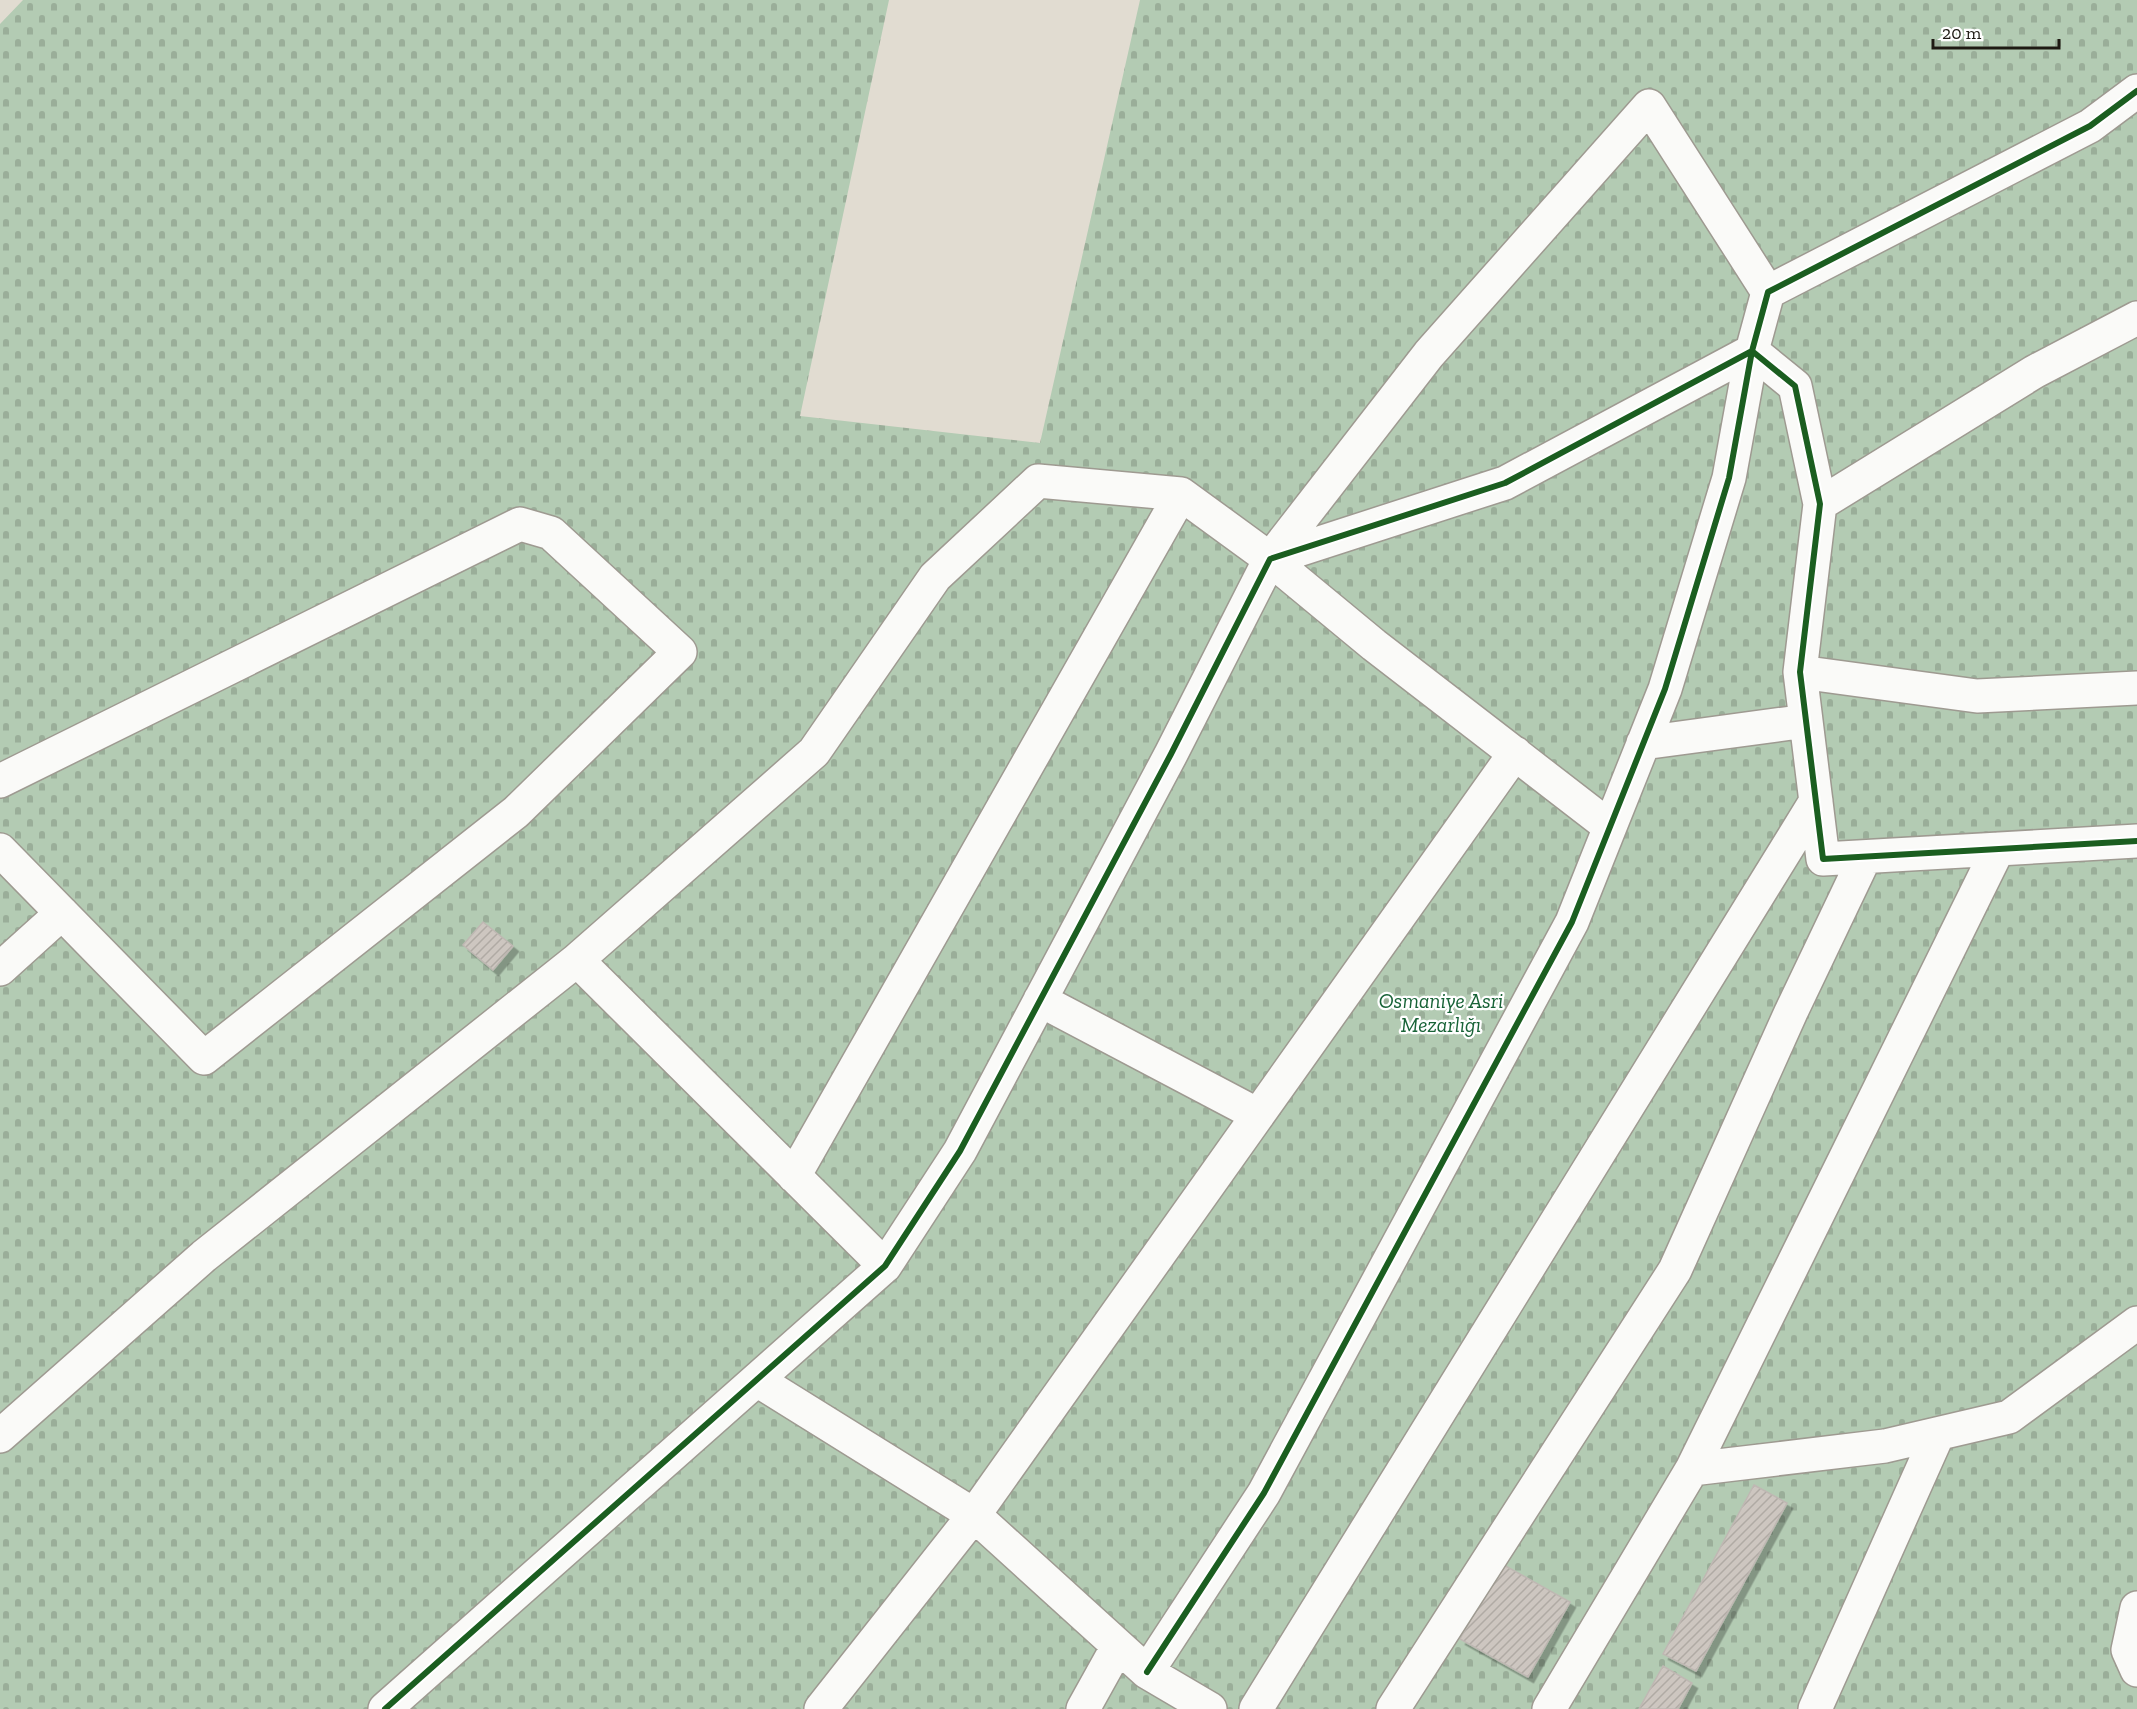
<svg xmlns="http://www.w3.org/2000/svg" width="2137" height="1709" font-family="'Zilla Slab',serif">
  <defs>
    <pattern id="cemetery-stones" width="16" height="16" patternUnits="userSpaceOnUse" patternTransform="scale(1.5)"><rect width="16" height="16" fill="#b3cbb3"/><path d="M2 7V4a2 2 0 0 1 4 0v3zM10 15v-3a2 2 0 0 1 4 0v3z" fill="#9aae99"/></pattern>
    <pattern id="building-hatch" width="6" height="6" patternUnits="userSpaceOnUse" patternTransform="scale(1.5)"><rect width="6" height="6" fill="#cdc6c0"/><path d="M-1 1l2-2M0 6l6-6M5 7l2-2" fill="none" stroke="#b0aaa4"/></pattern>
    <filter id="shadow"><feDropShadow dx="5.5" dy="5.5" stdDeviation="0" flood-color="#0004"/></filter>
  </defs>
  <rect width="100%" height="100%" fill="#e1dcd1"/>
  <path fill="url(#cemetery-stones)" d="M23,0H889L800,416L1040,443L1140,0H2137V1709H0V24Z"/>
  <path fill="url(#building-hatch)" stroke="#bfb8b3" stroke-width="1.5" filter="url(#shadow)" d="M483,922L513,946L493,970L463,945Z
    M1754,1485L1787,1503L1696,1671L1663,1654Z
    M1502,1564L1570,1602L1528,1677L1460,1639Z
    M1663,1666L1692,1683L1678,1709H1639Z"/>
  <g fill="none" stroke-linecap="round" stroke-linejoin="round">
    <defs>
      <path id="minor" d="M1820,504L2034,372L2137,318
        M1270,559L1429,354L1649,106L1768,292
        M1800,672L1977,696L2137,688
        M1643,743L1806,721
        M0,781L520,524L551,533L680,652L516,812L204,1058L0,850
        M0,969L62,913
        M1040,1000L1258,1115
        M794,1176L1181,494
        M885,1266L577,960L814,752L935,577L1038,481L1181,494L1270,559L1374,645L1610,827
        M757,1380L974,1515L1147,1672L1210,1709
        M0,1436L204,1256L577,960
        M1692,1469L1885,1446L2009,1417L2137,1323
        M2137,1608L2128,1650L2137,1670
        M1147,1672L1264,1493L1572,922L1665,689L1729,478L1752,351L1768,292L2090,126L2137,91
        M385,1709L885,1266L960,1151L1171,754L1270,559L1505,483L1752,351L1795,386L1820,504L1800,672L1823,859L2137,841
        M821,1709L974,1515L1515,753
        M1083,1709L1118,1646
        M1256,1709L1816,801
        M1393,1709L1675,1270L1791,1012L1865,857
        M1549,1709L1692,1469L1998,849
        M1815,1709L1938,1434"/>
    </defs>
    <use href="#minor" stroke="#9e9a91" stroke-width="36"/>
    <use href="#minor" stroke="#fafaf8" stroke-width="33"/>
    <defs>
      <path id="cycleway" d="M1147,1672L1264,1493L1572,922L1665,689L1729,478L1752,351L1768,292L2090,126L2137,91
        M385,1709L885,1266L960,1151L1171,754L1270,559L1505,483L1752,351L1795,386L1820,504L1800,672L1823,859L2137,841"/>
    </defs>
    <use href="#cycleway" stroke="#fff" stroke-width="10"/>
    <use href="#cycleway" stroke="#1b5e20" stroke-width="6"/>
  </g>
  <g text-anchor="middle" dominant-baseline="central" stroke-width="4.5" stroke-linejoin="round" paint-order="stroke">
    <g font-size="21" font-style="italic" fill="#186337" stroke="#fff">
      <text x="1441" y="1000">Osmaniye Asri<tspan x="1441" dy="24">Mezarlığı</tspan></text>
    </g>
  </g>
  <path d="M1933 39v9h126v-9" fill="none" stroke="#1e1a13" stroke-width="3"/>
  <text x="1942" y="39" font-size="18" fill="#1e1a13" stroke="#ffffff" stroke-width="4.5" paint-order="stroke">20 m</text>
</svg>
